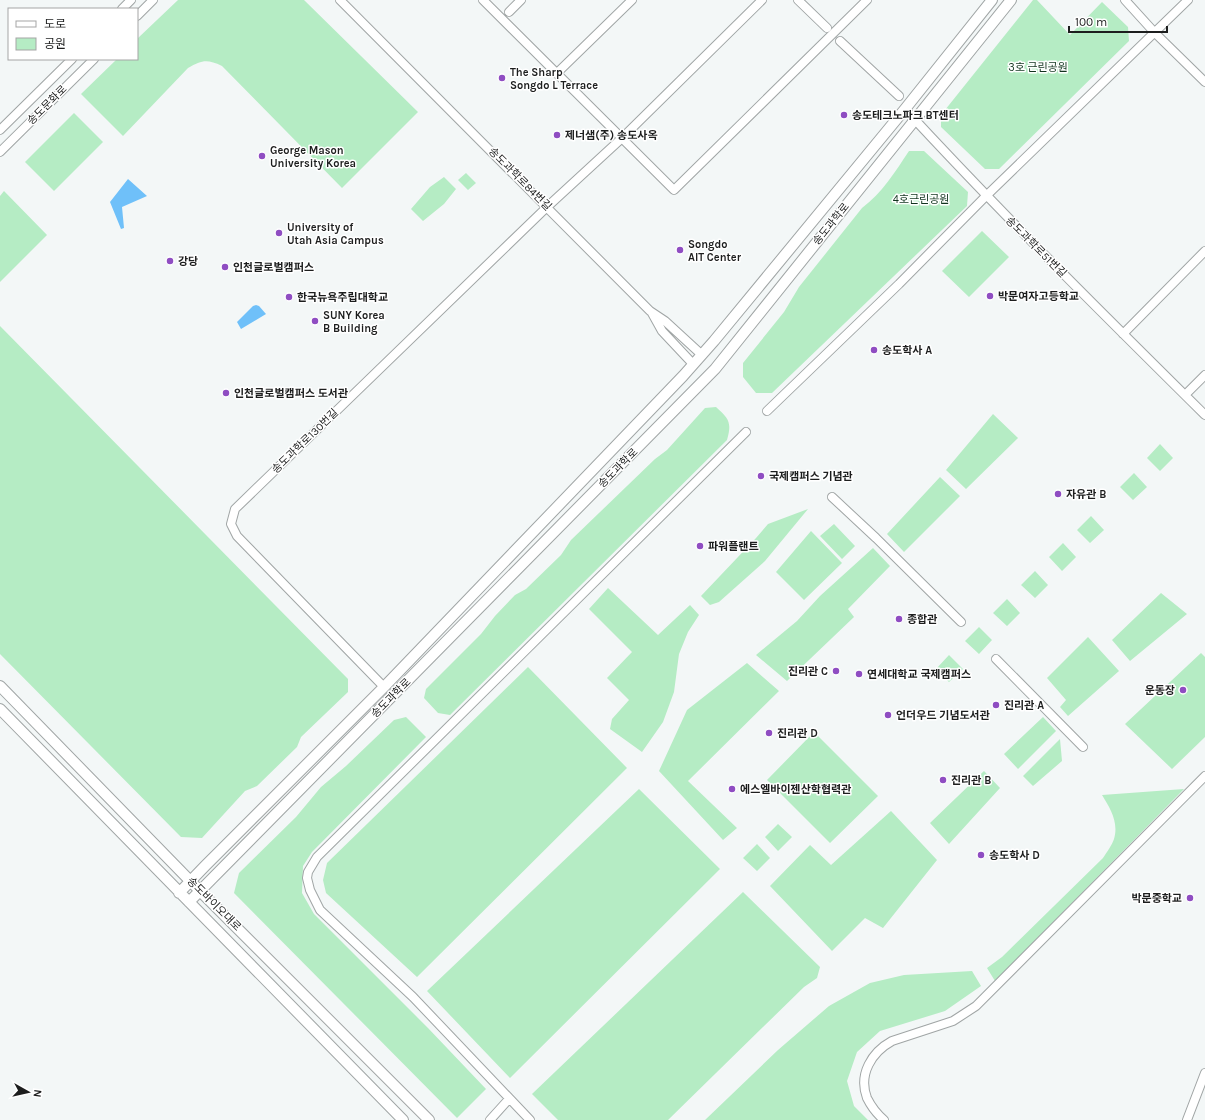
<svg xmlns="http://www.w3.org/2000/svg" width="1205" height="1120" font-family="Karla,'Noto Sans KR',sans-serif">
  <rect width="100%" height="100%" fill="#f3f7f7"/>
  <path fill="#b5ecc4" d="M178,0H304L418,112L342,188L222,66C207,59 202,60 188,68L123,136L81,94L117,59H137V39Z
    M1033,0H1037L1070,35L1102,2L1128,27L1129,41L999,169H985L941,127V115Z
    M74,113L103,142L54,191L25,162Z
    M909,151H924L968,192L967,206L772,393H756L743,377V363L784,312L799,287L862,208C882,193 895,172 909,151Z
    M466,173L476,183L468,190L458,180Z
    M444,177L456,189L444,204L423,221L411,209L430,187Z
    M4,191L47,235L0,282V196Z
    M982,231L1009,257L969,297L942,271Z
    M0,326L348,679V692L301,737L297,747L257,786L245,791L202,838L181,837L0,654Z
    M716,407C729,419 732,422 727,440L450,715L438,713L424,698L426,689L481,634L495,616L515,595L526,589L561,555L571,540L655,459L667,450L705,408Z
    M993,414L1018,438L966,489L946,470Z
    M1160,444L1173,458L1160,471L1147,458Z
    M1134,473L1147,487L1133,500L1120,487Z
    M940,477L960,496L904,552L887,534Z
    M808,509L765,561L719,602L710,605L701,596L756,538L768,524Z
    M1091,516L1104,530L1090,543L1077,530Z
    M834,524L855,546L842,559L820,536Z
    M811,531L842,563L804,600L776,572Z
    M1063,543L1076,557L1062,571L1049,557Z
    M873,548L890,566L848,609L854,617L787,681L756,655L797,621L820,596Z
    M1035,571L1048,585L1035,598L1021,585Z
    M608,588L658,635L690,605L699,615L688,632L679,654L674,692L663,722L642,752L610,729L612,719L629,700L607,678L632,652L589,609Z
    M1161,593L1187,614L1130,661L1112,640Z
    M1007,599L1020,613L1007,626L993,613Z
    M979,627L992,640L979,654L965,641Z
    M1088,637L1119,671L1068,716L1060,707L1066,700L1047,678Z
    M1201,653L1205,657V737L1172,769L1125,724Z
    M949,655L963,669L949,682L936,669Z
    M747,663L779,691L688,781L737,828L723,840L659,771L687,710Z
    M528,667L627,768L417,977L326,893L323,880L327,863Z
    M406,717L426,737L312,852L303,866L302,893L314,914L428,1028L486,1089L457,1118L234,893L239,873L296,817L321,787L346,766L394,720Z
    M1043,717L1056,731L1018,769L1004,754Z
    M814,732L878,796L830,843L767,780Z
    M1060,739L1062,761L1033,786L1023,776Z
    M984,771L1000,788L949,844L930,823Z
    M639,789L720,869L510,1078L427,991Z
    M1184,789L995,981L987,968L1002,957L1103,858C1107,852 1112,845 1114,839C1119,822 1110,808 1102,795Z
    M891,811L937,860L883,928L865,918L832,951L770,886L810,845L831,865Z
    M778,824L792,837L778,851L765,837Z
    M757,844L770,858L757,871L743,858Z
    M743,892L820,967L817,978L804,987L668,1120H558L532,1094Z
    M972,971L981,986L945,1011L880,1031L857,1052L847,1081L854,1106L868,1120H705L778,1050L829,1006L870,983L904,975Z"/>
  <path fill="#6fc0f9" d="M128,179L147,196L122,207L124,228L121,229L110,202Z
    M256,305L259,306L266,314L241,329L237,322L253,306Z"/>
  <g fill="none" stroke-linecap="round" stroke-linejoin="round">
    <defs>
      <path id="minor" d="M340,0L650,311L665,321L702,355
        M483,0L674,190L867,0
        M798,0L827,28
        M1125,0L1155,33L1205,82
        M122,9L131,0
        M509,12L521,0
        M137,16L153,0
        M840,41L899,96
        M557,73L632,0
        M905,109C1002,214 1103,314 1205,415
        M0,130L72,59
        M0,152L94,59
        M652,313L662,331L693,364
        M1123,334L1205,251
        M1185,395L1205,375
        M767,411L899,284L986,196L1188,0
        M832,497L876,538L961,622
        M996,659L1083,747
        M384,687L237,536L231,524L235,509L547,207L622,138L762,0
        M490,1120L509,1099
        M530,1120L413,997L320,910L310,890L307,878L308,872L317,857L746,432
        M884,1120C877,1114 871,1106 867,1098C858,1074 872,1052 892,1041L953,1021L976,1006L1205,776
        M1187,1120L1205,1073"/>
      <path id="major" d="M0,686L200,891L429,1120
        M0,709L403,1120
        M179,893L205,866L384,687L683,376L714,341L905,109L992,0
        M189,902L715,369L1011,0"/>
    </defs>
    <use href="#minor" stroke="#a0a5a5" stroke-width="10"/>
    <use href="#major" stroke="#a0a5a5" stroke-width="12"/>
    <use href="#minor" stroke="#fff" stroke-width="8"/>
    <use href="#major" stroke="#fff" stroke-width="10"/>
  </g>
  <g fill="#8f4dc2" stroke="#fff" stroke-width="1.5">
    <circle cx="502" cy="78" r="4"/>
    <circle cx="844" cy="115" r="4"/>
    <circle cx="557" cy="135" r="4"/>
    <circle cx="262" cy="156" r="4"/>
    <circle cx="279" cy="233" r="4"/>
    <circle cx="680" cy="250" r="4"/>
    <circle cx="170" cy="261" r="4"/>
    <circle cx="225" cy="267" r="4"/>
    <circle cx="990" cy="296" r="4"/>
    <circle cx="289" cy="297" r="4"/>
    <circle cx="315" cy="321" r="4"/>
    <circle cx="874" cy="350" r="4"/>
    <circle cx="226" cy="393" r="4"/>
    <circle cx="761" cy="476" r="4"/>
    <circle cx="1058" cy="494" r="4"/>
    <circle cx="700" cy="546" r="4"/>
    <circle cx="899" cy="619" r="4"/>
    <circle cx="836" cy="671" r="4"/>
    <circle cx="859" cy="674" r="4"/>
    <circle cx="1183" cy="690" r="4"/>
    <circle cx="996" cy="705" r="4"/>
    <circle cx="888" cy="715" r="4"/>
    <circle cx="769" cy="733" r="4"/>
    <circle cx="943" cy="780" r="4"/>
    <circle cx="732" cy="789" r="4"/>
    <circle cx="981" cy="855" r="4"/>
    <circle cx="1190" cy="898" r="4"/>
  </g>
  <g text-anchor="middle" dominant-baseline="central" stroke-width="3" stroke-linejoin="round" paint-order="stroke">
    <g font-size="11" fill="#11341e" stroke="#fff">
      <text x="1038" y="67">3호 근린공원</text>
      <text x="921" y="199">4호근린공원</text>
    </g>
    <g font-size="11" font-weight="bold" fill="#1d1e1e" stroke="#fff" text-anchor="start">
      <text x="510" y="72">The Sharp<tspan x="510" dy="13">Songdo L Terrace</tspan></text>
      <text x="852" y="115">송도테크노파크 BT센터</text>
      <text x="565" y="135">제너샘(주) 송도사옥</text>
      <text x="270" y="150">George Mason<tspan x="270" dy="13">University Korea</tspan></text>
      <text x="287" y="227">University of<tspan x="287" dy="13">Utah Asia Campus</tspan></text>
      <text x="688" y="244">Songdo<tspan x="688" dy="13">AIT Center</tspan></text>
      <text x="178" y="261">강당</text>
      <text x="233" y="267">인천글로벌캠퍼스</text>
      <text x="998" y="296">박문여자고등학교</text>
      <text x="297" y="297">한국뉴욕주립대학교</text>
      <text x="323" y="315">SUNY Korea<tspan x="323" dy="13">B Building</tspan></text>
      <text x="882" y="350">송도학사 A</text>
      <text x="234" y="393">인천글로벌캠퍼스 도서관</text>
      <text x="769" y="476">국제캠퍼스 기념관</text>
      <text x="1066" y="494">자유관 B</text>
      <text x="708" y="546">파워플랜트</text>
      <text x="907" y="619">종합관</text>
      <text x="828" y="671" text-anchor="end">진리관 C</text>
      <text x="867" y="674">연세대학교 국제캠퍼스</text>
      <text x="1175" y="690" text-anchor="end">운동장</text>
      <text x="1004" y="705">진리관 A</text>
      <text x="896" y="715">언더우드 기념도서관</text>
      <text x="777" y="733">진리관 D</text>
      <text x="951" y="780">진리관 B</text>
      <text x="740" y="789">에스엘바이젠산학협력관</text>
      <text x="989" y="855">송도학사 D</text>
      <text x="1182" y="898" text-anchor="end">박문중학교</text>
    </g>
    <g font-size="11" fill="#1d1e1e" stroke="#fff">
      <text transform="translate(47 105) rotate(-45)">송도문화로</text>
      <text transform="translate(520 179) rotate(45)">송도과학로84번길</text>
      <text transform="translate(831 224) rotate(-51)">송도과학로</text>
      <text transform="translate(1036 247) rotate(45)">송도과학로51번길</text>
      <text transform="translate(305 441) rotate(-44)">송도과학로130번길</text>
      <text transform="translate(618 468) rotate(-45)">송도과학로</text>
      <text transform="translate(391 698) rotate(-45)">송도과학로</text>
      <text transform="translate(214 904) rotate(45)">송도바이오대로</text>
    </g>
  </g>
  <rect x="8" y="8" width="130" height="52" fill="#ffffff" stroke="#a5a5a5"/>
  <rect x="16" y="21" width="20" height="6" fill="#ffffff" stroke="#a5a5a5"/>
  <text x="44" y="28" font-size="12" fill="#1d1e1e">도로</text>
  <rect x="16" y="38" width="20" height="12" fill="#b5ecc4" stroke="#a5a5a5"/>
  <text x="44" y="48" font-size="12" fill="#1d1e1e">공원</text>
  <g transform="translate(28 1092) rotate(98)" stroke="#ffffff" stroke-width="3" paint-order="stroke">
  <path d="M0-3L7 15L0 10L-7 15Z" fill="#1d1e1e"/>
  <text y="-6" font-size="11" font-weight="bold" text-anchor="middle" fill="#1d1e1e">N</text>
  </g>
  <path d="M1069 26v6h98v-6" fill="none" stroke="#1d1e1e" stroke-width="2"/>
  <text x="1075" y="26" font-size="12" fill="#1d1e1e" stroke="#ffffff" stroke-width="3" paint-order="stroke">100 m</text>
</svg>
